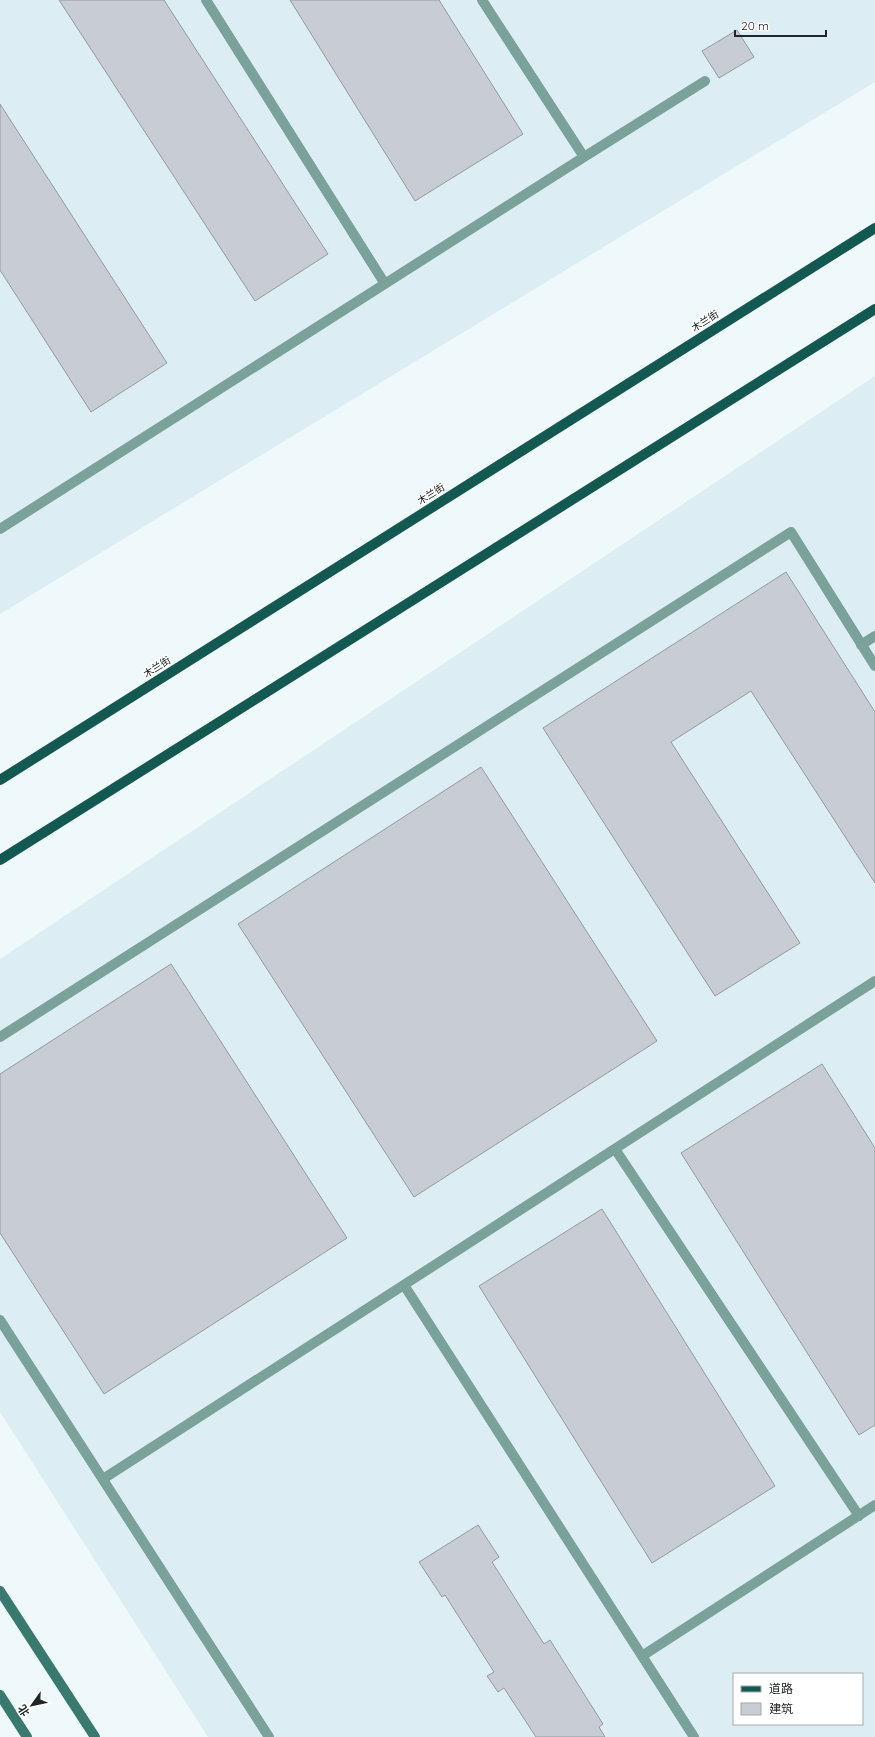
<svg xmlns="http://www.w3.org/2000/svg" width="875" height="1737" font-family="Quicksand,'Noto Sans SC',sans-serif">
  <rect width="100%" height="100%" fill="#eff8fb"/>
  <path fill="#dceef3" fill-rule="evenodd" d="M0,0H875V82L0,614Z
    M875,376V1737H208L0,1412V959ZM734,1674H862V1724H734Z"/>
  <path fill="#c7cdd2" stroke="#949aa0" d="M59,0H164L328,254L255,301Z
    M290,0H439L523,134L415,201Z
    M737,30L754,57L719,78L702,51Z
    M0,104L167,363L91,412L0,270Z
    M786,572L875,712V883L751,691L671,742L800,943L715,996L543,728Z
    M481,767L657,1041L414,1197L238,924Z
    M171,964L347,1238L104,1394L0,1233V1074Z
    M822,1064L875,1148V1425L859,1435L681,1153Z
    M602,1209L775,1486L652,1563L479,1286Z
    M478,1525L499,1557L492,1562L544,1644L550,1640L603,1724L599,1727L605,1737H536L504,1688L498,1692L487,1676L494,1672L445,1595L442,1597L419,1562Z"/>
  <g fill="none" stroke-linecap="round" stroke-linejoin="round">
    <path stroke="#7aa29b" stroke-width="10" d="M206,0L385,284
      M584,157L705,81
      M0,529L584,157L482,0
      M861,645L875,636
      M0,1037L791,532L875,666
      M615,1149L859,1516
      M404,1285L694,1737
      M0,1320L269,1737
      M103,1479L875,981
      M642,1656L875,1505"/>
    <path stroke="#397970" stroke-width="10" d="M0,1591L95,1737
      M0,1695L27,1737"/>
    <path stroke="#145951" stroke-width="10" d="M0,780L875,228
      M0,860L875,309"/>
  </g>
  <g text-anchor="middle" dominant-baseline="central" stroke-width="3.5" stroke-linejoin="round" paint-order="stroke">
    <g font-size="10" fill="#222526" stroke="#fff">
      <text transform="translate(705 321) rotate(-32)">木兰街</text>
      <text transform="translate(431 494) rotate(-32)">木兰街</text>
      <text transform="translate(157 667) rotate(-32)">木兰街</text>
    </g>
  </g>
  <rect x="733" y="1673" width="130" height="52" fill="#ffffff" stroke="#a7a8a8"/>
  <rect x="741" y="1686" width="20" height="6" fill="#145951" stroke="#a7a8a8"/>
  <text x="769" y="1693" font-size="12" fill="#222526">道路</text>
  <rect x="741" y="1703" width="20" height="12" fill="#c7cdd2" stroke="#a7a8a8"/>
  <text x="769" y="1713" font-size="12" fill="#222526">建筑</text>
  <g transform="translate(32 1705) rotate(237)" stroke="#ffffff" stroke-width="3" paint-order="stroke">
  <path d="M0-3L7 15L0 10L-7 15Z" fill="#222526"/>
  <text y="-6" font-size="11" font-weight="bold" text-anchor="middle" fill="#222526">北</text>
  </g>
  <path d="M735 30v6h91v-6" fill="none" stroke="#222526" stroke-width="2"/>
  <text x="741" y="30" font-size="12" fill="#222526" stroke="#ffffff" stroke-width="3" paint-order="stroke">20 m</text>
</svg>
